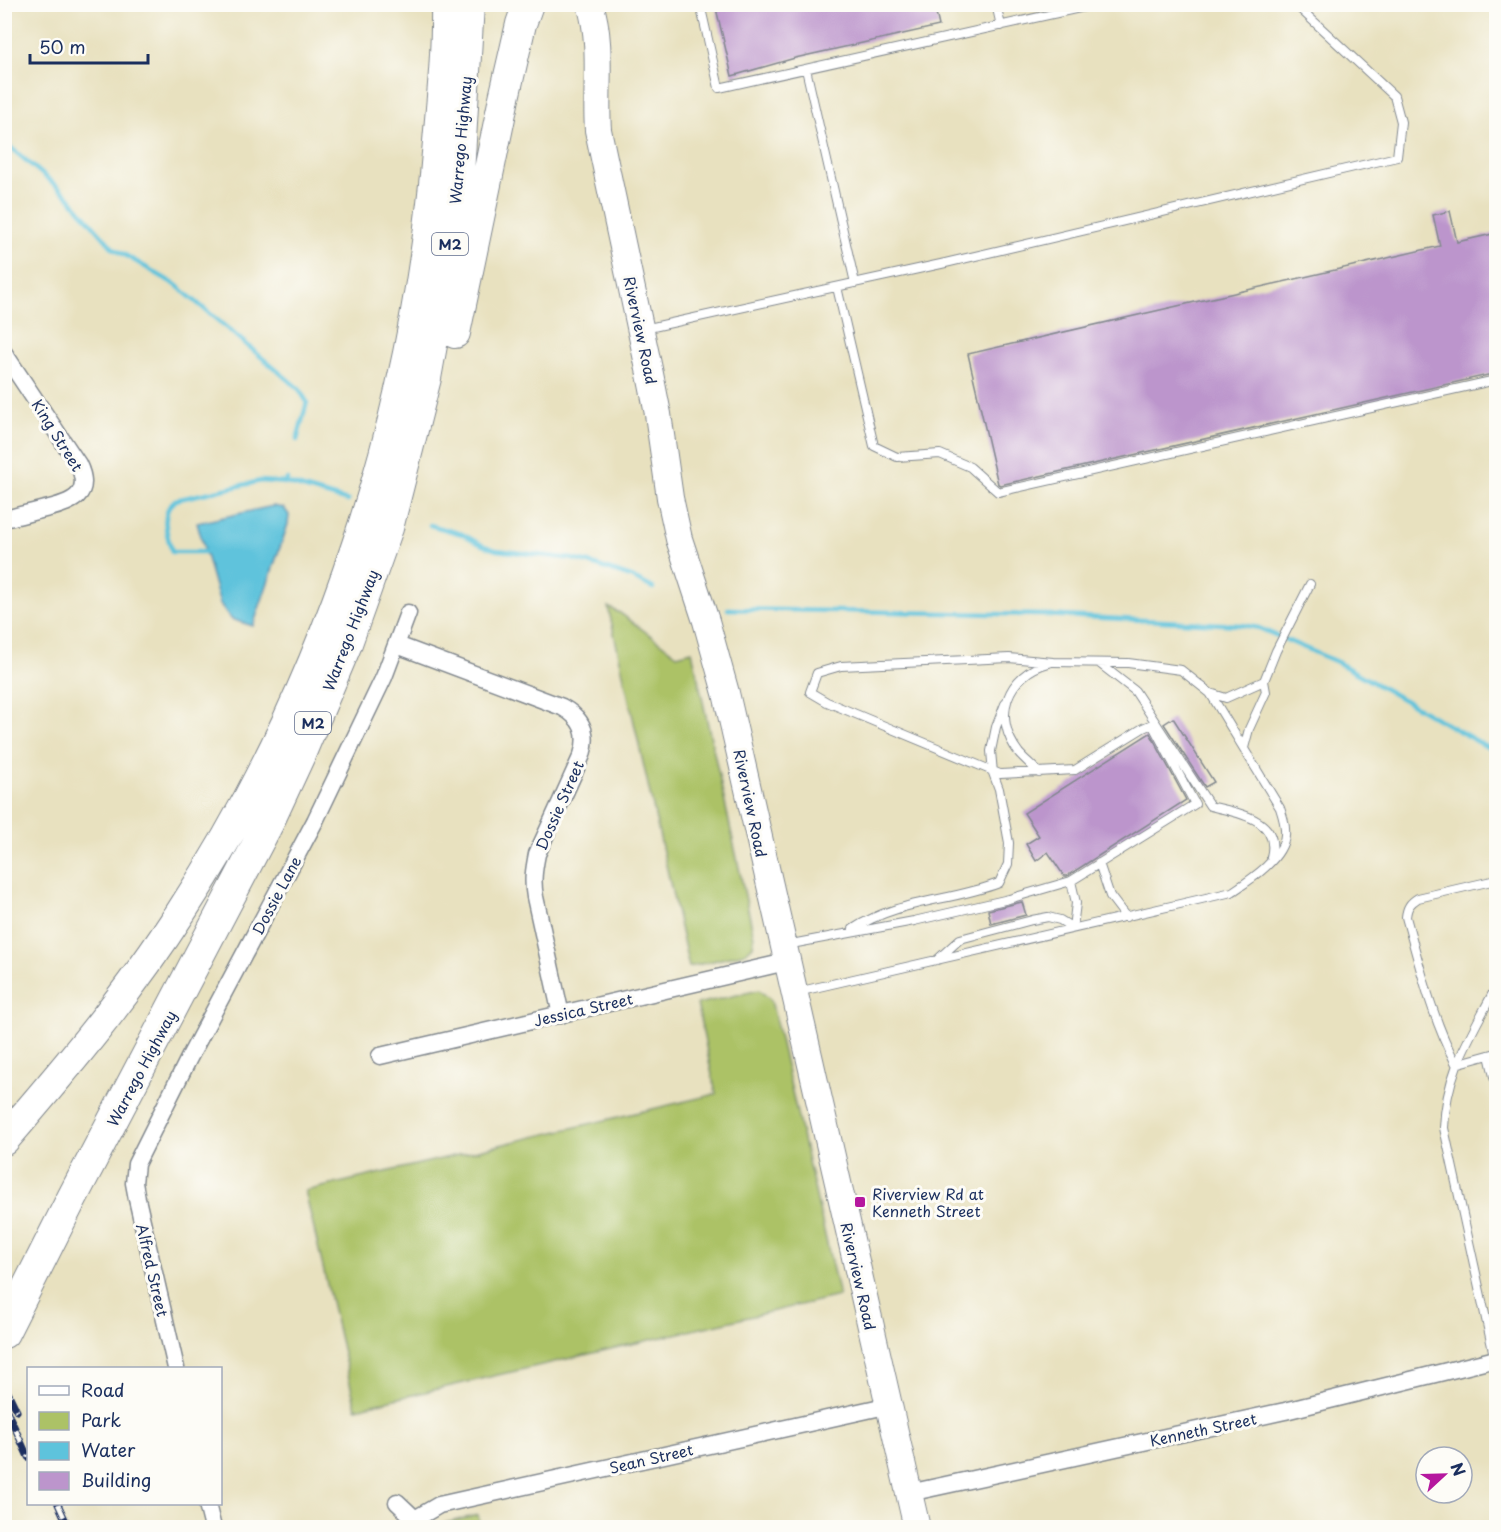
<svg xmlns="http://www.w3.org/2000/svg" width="1501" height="1532" font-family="'Playpen Sans',sans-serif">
  <rect width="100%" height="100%" fill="#fdfcf7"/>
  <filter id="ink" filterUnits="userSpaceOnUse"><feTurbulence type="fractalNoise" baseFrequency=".0167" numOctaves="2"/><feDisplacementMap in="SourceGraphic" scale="12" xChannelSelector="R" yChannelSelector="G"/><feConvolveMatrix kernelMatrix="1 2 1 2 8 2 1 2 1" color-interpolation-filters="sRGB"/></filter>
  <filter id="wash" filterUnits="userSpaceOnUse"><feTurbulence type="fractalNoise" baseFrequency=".008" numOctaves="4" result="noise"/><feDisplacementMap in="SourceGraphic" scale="24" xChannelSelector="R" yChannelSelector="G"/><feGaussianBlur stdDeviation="1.35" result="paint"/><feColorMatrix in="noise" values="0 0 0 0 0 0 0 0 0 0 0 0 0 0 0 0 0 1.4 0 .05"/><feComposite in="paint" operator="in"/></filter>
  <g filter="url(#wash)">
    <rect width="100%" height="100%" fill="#e8e1bf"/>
    <path fill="#acc266" stroke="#647862" stroke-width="1.5" d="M608,607L620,613L677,655L692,651L754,937L753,946L745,953L689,967Z
      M759,990L771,1000L839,1296L356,1408L305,1191L716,1094L697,1004Z
      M478,1515L481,1527H431L434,1526Z"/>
    <path fill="#5ec3dc" stroke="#3c799d" stroke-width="1.5" d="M273,506L284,508L289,515L288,524L253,626L231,619L220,604L197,523Z"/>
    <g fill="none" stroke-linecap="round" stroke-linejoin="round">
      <path stroke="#5ec3dc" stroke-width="4.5" d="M4,142L67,195L113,248L176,285L299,389L307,402L297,440
        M287,479L286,483L348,501
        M430,525L462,534L482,545L496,550L573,559L589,563L631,577L653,588
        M205,552H172C167,535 159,513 175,500L261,481L286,483
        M728,609L1043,615L1242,625L1259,628L1337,662L1496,752"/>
    </g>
    <g id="blocks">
      <path fill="#bc95cc" d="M715,4H934L939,26L795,58L732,76Z
        M1450,211L1457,242L1497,233V373L1000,485L998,484L968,354L1440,246L1433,215Z
        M1173,718L1214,782L1205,787L1164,724Z
        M1150,733L1186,800L1067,876H1064L1048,852L1036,861L1026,844L1039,836L1024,813Z
        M1022,902L1026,915L991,924L988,910Z"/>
    </g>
  </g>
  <g filter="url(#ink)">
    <use href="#blocks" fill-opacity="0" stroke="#82888e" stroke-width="1.5"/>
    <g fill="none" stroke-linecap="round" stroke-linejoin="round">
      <defs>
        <path id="service" d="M700,4L719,88L1098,4
          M996,4L1001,26
          M806,69L855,283
          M837,287L874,446L897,457L940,454L970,467L998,492L1496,380
          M644,329L941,264L1397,157L1401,122L1394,96L1295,4
          M1099,663L1135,691L1210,806C1237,813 1281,818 1271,857
          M1210,693L1226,698L1264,681
          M1244,748L1249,729L1266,692L1264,681L1276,651L1310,584
          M1039,773C1033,766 1025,760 1019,753C991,717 1007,674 1049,663
          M1099,863L1110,896L1126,917
          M1496,880L1418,898C1410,903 1407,907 1406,917C1420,967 1432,1018 1456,1064L1496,1053
          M853,929C899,899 950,902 999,883L1008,864L1009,843L999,789L993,773L991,751L996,727L1005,704
          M786,945L914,921L1009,899L1071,881L1195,804L1152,724L1143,728L1075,770L1000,774L827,702L810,692L817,673L841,666L1009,658L1053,662L1128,663L1181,670L1210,693L1280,808C1283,817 1286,826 1285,835C1283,859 1250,880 1232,892L797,992
          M937,960L960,939L1032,920L1048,917L1060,920L1073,928L1076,903L1071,881
          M1489,1055L1496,1085
          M1495,1360L1444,1128C1446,1071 1471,1036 1496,987"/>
        <path id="minor" d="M4,353L78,464C93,495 72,503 45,509C32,512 18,516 4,519
          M397,645L562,707C582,718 589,733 582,755L537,854C534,869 532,881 535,897L561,1015
          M380,1056L786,962
          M176,1368L137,1199L134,1183L136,1164L189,1058L315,821L384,677L408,613
          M909,1493L1285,1411L1496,1359
          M397,1502L415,1519
          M207,1504L213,1528
          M410,1528L415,1519L439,1505L890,1405"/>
        <path id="primary" d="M590,4C603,44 595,89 598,130L649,369L658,414L670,498L679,539L706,621L726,693L917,1528"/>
        <path id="motorway" d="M455,333L504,98L521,24L528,4
          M4,1140C67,1067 129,993 181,912C331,683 416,414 438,142C442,96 447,50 446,4
          M4,1333L72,1198L269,822L300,755L346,646L388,528L426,378L449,251L459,174L469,4"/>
      </defs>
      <use href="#service" stroke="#82888e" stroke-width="10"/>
      <use href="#minor" stroke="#82888e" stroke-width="19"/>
      <use href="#primary" stroke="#82888e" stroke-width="28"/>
      <use href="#motorway" stroke="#82888e" stroke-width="32"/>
      <use href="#service" stroke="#fff" stroke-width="8"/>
      <use href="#minor" stroke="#fff" stroke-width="16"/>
      <use href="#primary" stroke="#fff" stroke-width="26"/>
      <use href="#motorway" stroke="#fff" stroke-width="30"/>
      <defs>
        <path id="rail" d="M4,1384L17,1411
          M4,1404L28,1457
          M58,1504L69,1528"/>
      </defs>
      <use href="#rail" stroke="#1b2f5e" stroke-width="7"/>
      <use href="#rail" stroke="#fdfcf7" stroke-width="4.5" stroke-dasharray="14" stroke-linecap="butt"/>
    </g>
  </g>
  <rect fill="#b5179e" stroke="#fdfcf7" stroke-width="2" x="854" y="1196" width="12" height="12" rx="3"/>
  <g text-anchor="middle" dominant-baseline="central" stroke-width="6" stroke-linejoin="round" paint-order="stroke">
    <g fill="#fdfcf7" stroke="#5f6c8c" stroke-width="1.5">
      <rect x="432" y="233" width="36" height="22" rx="4.5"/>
      <rect x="295" y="712" width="36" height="22" rx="4.5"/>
    </g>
    <g font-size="14" font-weight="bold" fill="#1b2f5e">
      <text x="450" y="244">M2</text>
      <text x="313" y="723">M2</text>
    </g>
    <g font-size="15" fill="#1b2f5e" stroke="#fdfcf7">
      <text transform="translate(460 140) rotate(-85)">Warrego Highway</text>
      <text transform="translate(641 330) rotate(78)">Riverview Road</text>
      <text transform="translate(58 435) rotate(58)">King Street</text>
      <text transform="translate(350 630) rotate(-69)">Warrego Highway</text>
      <text transform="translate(751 803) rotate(78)">Riverview Road</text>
      <text transform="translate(559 805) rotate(-66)">Dossie Street</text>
      <text transform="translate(276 895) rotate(-62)">Dossie Lane</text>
      <text transform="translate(583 1009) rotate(-13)">Jessica Street</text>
      <text transform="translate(141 1068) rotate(-62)">Warrego Highway</text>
      <text transform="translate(153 1270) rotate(77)">Alfred Street</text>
      <text transform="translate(859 1276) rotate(77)">Riverview Road</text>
      <text transform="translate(1203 1429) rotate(-12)">Kenneth Street</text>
      <text transform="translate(651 1458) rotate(-13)">Sean Street</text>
    </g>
    <g font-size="15" fill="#1b2f5e" stroke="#fdfcf7" text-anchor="start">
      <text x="872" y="1193">Riverview Rd at<tspan x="872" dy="17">Kenneth Street</tspan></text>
    </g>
  </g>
  <rect width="1501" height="1532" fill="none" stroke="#fdfcf7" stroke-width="24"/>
  <rect x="27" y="1367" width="195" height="138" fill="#fdfcf7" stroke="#a3aaba" stroke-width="1.5"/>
  <rect x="39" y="1386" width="30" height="9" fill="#ffffff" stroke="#a3aaba" stroke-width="1.5"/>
  <text x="81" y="1397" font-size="18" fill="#1b2f5e">Road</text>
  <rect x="39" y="1412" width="30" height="18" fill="#acc266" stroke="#a3aaba" stroke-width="1.5"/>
  <text x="81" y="1427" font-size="18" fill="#1b2f5e">Park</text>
  <rect x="39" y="1442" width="30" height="18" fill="#5ec3dc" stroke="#a3aaba" stroke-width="1.5"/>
  <text x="81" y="1457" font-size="18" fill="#1b2f5e">Water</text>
  <rect x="39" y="1472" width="30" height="18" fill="#bc95cc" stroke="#a3aaba" stroke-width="1.5"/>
  <text x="81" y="1487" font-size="18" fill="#1b2f5e">Building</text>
  <g transform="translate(1444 1475) rotate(68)"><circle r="28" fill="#fdfcf7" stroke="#a3aaba" stroke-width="1.5"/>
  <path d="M0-4.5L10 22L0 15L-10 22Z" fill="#b5179e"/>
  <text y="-9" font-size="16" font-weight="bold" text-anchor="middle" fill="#1b2f5e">N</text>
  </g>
  <path d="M30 54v9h118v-9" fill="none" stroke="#1b2f5e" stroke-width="3"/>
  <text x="39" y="54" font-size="18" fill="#1b2f5e" stroke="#fdfcf7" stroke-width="4.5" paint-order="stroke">50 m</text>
</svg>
